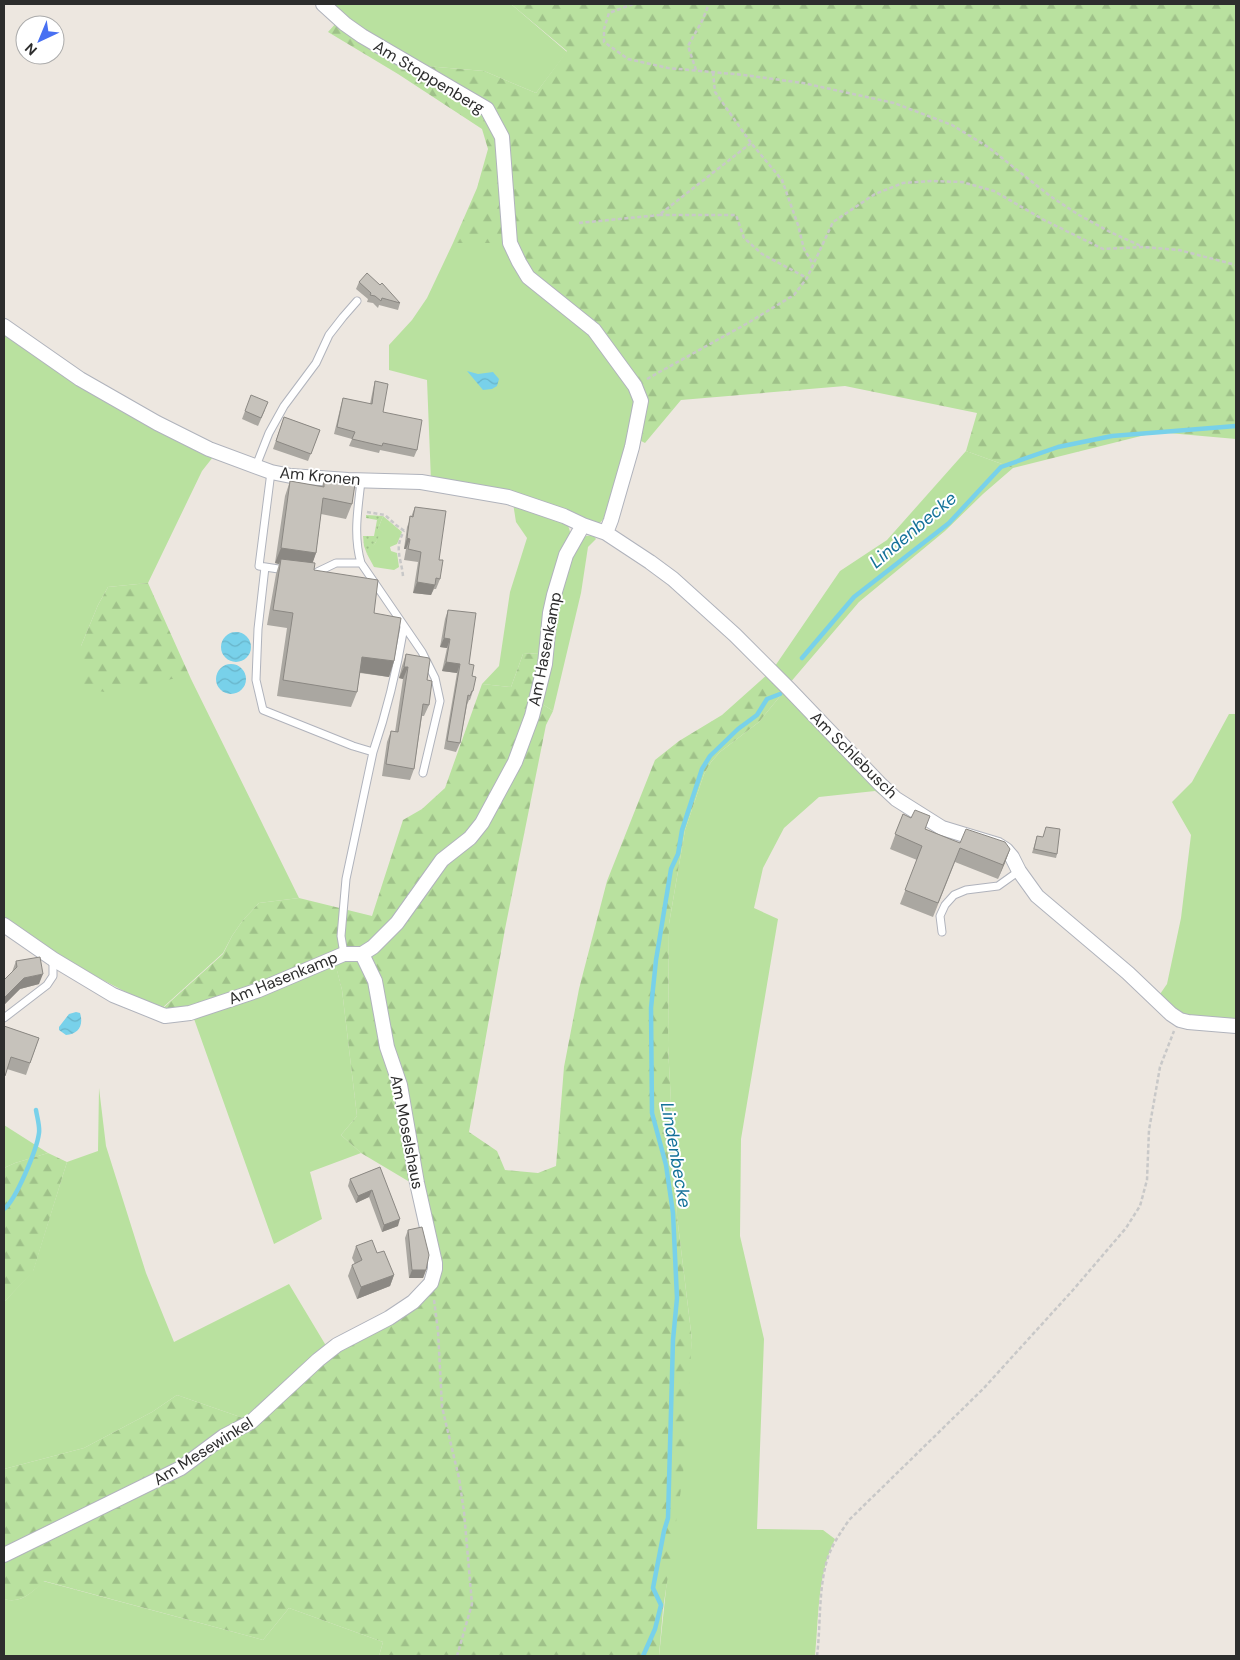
<svg xmlns="http://www.w3.org/2000/svg" width="1240" height="1660" font-family="'DM Sans',sans-serif">
  <defs>
    <pattern id="forest-firs" width="22" height="20" patternUnits="userSpaceOnUse" patternTransform="scale(1.25)"><rect width="22" height="20" fill="#b9e19f"/><path d="M5 1l3.5 6h-7zM16 11l3.5 6h-7z" fill="#9fc189"/></pattern>
    <pattern id="garden-dots" width="8" height="8" patternUnits="userSpaceOnUse" patternTransform="scale(1.25)"><rect width="8" height="8" fill="#b9e19f"/><path d="M2 2h.1M6 6h.1" fill="none" stroke="#9fc189" stroke-width="1.8" stroke-linecap="round"/></pattern>
    <pattern id="water-waves" width="16" height="10" patternUnits="userSpaceOnUse" patternTransform="scale(1.25)"><rect width="16" height="10" fill="#78d1ea"/><path d="M0 5q4-4 8 0t8 0" fill="none" stroke="#68b4c9"/></pattern>
  </defs>
  <rect width="100%" height="100%" fill="#ede7e0"/>
  <path fill="#b9e19f" d="M328,4H511L567,52L536,93L484,71L414,65Z
    M453,243H507L592,331L631,388L636,409L608,514L598,525L431,481L427,380L389,370V345L412,320L427,298Z
    M4,331L213,457L202,471L148,583L108,587L98,605L81,646L172,679H191L299,898L259,903L243,920L232,936L223,953L160,1010L63,959L4,919Z
    M966,451L1013,468L983,494L945,531L859,602L789,684L773,669L840,571L887,540Z
    M513,503L567,522L571,535L540,653L523,654L511,687L482,684L499,666L510,592L527,538L516,522Z
    M383,516L402,532L397,544L390,547L391,551L397,553L399,567L394,570L374,567L367,554L376,542L378,529Z
    M593,535L596,539L588,547L581,593L553,711L539,702L555,607L566,570L580,541L586,536Z
    M785,690L890,802L875,791L819,797L784,828L763,868L754,908L778,919L741,1139L740,1236L764,1339L757,1529L823,1530L835,1539C817,1576 819,1616 815,1656H659L692,1340L677,1216L668,1046L669,924L685,830L704,774L711,762L720,752L759,722Z
    M1229,714H1236V1023L1187,1018L1158,997L1167,984L1181,918L1191,835L1172,802L1192,782Z
    M335,962L342,990L357,1116L341,1135L361,1153L310,1172L322,1219L274,1244L193,1016Z
    M99,1088L106,1146L146,1273L174,1342L289,1284L328,1349L249,1420L177,1395L152,1412L84,1448L4,1469V1302L33,1271L67,1162L98,1151Z
    M4,1125L48,1153L15,1163L4,1168Z
    M43,1581L263,1640L289,1608L383,1642L379,1656H4V1599C21,1604 33,1592 43,1581Z"/>
  <path fill="url(#forest-firs)" d="M511,4H1236V439L1157,432L1013,468L966,451L977,413L845,386L681,400L645,443L637,439L646,406L631,374L529,274L513,242L493,111L414,65L484,71L536,93L567,51Z
    M337,22L486,112L500,137L507,243H453L477,188L488,149L482,129L398,74L328,32Z
    M148,583L191,679H172L105,692L84,689L81,646L98,605L108,587Z
    M540,653L533,698L553,711L546,725L505,929L469,1132L497,1151L505,1170L538,1173L556,1166L564,1067L579,989L607,881L655,760L679,741L722,715L769,673L785,690L759,722L720,752L711,762L704,774L685,830L669,924L668,1046L677,1216L692,1340L683,1476L663,1609L659,1656H379L383,1642L289,1608L263,1640L44,1581C33,1592 21,1604 4,1599V1469L84,1448L152,1412L177,1395L249,1420L315,1358L432,1286L418,1179L408,1181L361,1153L341,1135L357,1116L342,990L335,963L188,1010H161L223,954L232,936L243,920L259,903L299,898L372,916L403,820L422,809L445,788L482,684L511,687L523,654Z
    M48,1153L67,1162L33,1272L4,1302V1168L15,1163Z"/>
  <path fill="url(#garden-dots)" d="M366,515L383,516L378,529L379,536L371,551L367,554L364,546L363,536H374L377,520L366,518Z"/>
  <path fill="url(#water-waves)" d="M467,371L478,374L493,372L499,379L497,386L492,389L483,390Z
    M221 647a15 15 0 1 1 30 0a15 15 0 1 1-30 0Z
    M216 679a15 15 0 1 1 30 0a15 15 0 1 1-30 0Z
    M76,1012L80,1013C84,1026 78,1034 66,1035L59,1030V1027L69,1014Z"/>
  <g fill="none" stroke-linecap="round" stroke-linejoin="round">
    <path stroke="#78d1ea" stroke-width="4.5" d="M802,658L854,597L949,523L1001,467L1058,447L1112,436L1236,426
      M4,1209C16,1200 37,1149 39,1133C40,1126 37,1117 36,1110
      M643,1656L655,1629L661,1605L653,1588L664,1531L668,1518L673,1340L677,1298L673,1213L666,1165L652,1113L651,1008L656,960L671,869L678,854L682,830L702,769L710,756L738,729L757,715L767,699L780,694"/>
    <defs>
      <path id="lane" d="M256,466L269,433L284,406L316,363L329,335L343,317L357,301
        M271,472L259,566L285,570
        M361,563L422,652L435,678L440,701L423,773
        M265,567L258,629L256,680L263,710L353,746L373,752C387,711 397,669 404,627
        M313,574L336,563H361C353,535 358,509 361,481
        M942,932L940,916L945,905L954,895L966,890L998,886L1019,871
        M344,954L341,936L346,879L373,752
        M4,1018L47,985L53,976V959"/>
      <path id="street" d="M323,4L345,24L362,36L487,109L502,137L510,243L519,262L528,277L594,330L635,386L641,401L632,447L611,520L606,533
        M4,326L80,379L157,423L209,449L271,472L291,476L348,480L421,482L508,497L564,516L583,525L606,533L650,562L673,579L735,635L789,689L880,784L896,799L942,828L998,845L1006,850L1012,857L1019,871L1037,896L1128,973L1171,1014L1180,1020L1188,1022L1236,1026
        M4,925L53,959L113,995L165,1016L190,1013L259,990L344,954H362L373,947L397,923L442,860L470,838L482,823L515,762L532,716L545,664L550,613L554,595L566,555L583,525
        M4,1555L181,1468L224,1436L251,1422L318,1360L337,1345L389,1318L413,1302L431,1283L435,1269V1263L417,1183L400,1085L387,1047L375,981L362,954"/>
    </defs>
    <use href="#lane" stroke="#b0b3bc" stroke-width="9"/>
    <use href="#street" stroke="#b0b3bc" stroke-width="16"/>
    <path stroke="#c8c8c8" stroke-width="2.5" stroke-dasharray="4 2.5" stroke-linecap="butt" d="M633,4L609,13L604,29V42L628,59L668,68L744,75L803,83L894,103L952,125L988,147L1050,196L1079,215L1110,232L1141,246
      M696,70L688,46L702,21L709,4
      M713,72L715,92L751,143L782,180L798,225L804,249L813,264
      M751,143L659,215H736L744,238L762,254L807,278
      M579,223L659,215
      M647,379L746,324L794,295L807,278L833,222L875,194L903,183L931,181L962,182L994,191L1044,220L1103,249L1143,247L1179,250L1236,265
      M367,512L385,515L396,525L406,532
      M403,576C401,557 394,549 404,531
      M434,1300L438,1331L442,1407L459,1478L464,1512L472,1604L457,1656
      M817,1656C821,1624 818,1588 828,1557C833,1543 841,1532 849,1520L983,1389L1073,1290L1126,1228L1140,1206L1147,1180L1149,1130L1160,1067L1174,1031"/>
    <use href="#lane" stroke="#fff" stroke-width="7"/>
    <use href="#street" stroke="#fff" stroke-width="14"/>
  </g>
  <path fill="#aaa7a1" d="M359,282L400,303L398,310L379,305L378,308L373,303L367,302L368,299L356,289Z
    M375,381L383,412L417,450L414,457L380,450L379,453L349,446L352,439L334,434L341,405L343,398L370,404L373,389Z
    M265,410L258,426L242,419L245,411Z
    M284,417L320,430L308,461L273,449Z
    M324,479L352,504L346,519L321,514L316,553L312,563L314,570L374,613L394,661L389,677L360,673L357,692L351,707L277,696L287,628L267,625L276,574L279,564L275,563L285,496L290,481L322,487Z
    M415,507L439,560L440,579L436,589H434L431,595L413,593L418,562L404,560L406,549H404L407,527Z
    M448,610L469,664L472,676L473,691L470,700H469L467,705L460,743L456,752L444,749L457,673L442,671L447,648L440,647L445,619Z
    M406,654L427,680L429,705L424,716H422L414,769L410,780L382,776L387,742L391,731L395,732L403,679L399,678L402,666Z
    M903,814L925,829L960,843L1010,849L998,879L955,862L933,917L900,904L917,860L890,849Z
    M1037,836L1057,854L1056,858L1032,853Z
    M16,961L39,984L20,989L4,1005V980L12,972Z
    M4,1026L39,1038L26,1075L7,1069L4,1079Z
    M380,1167L398,1226L382,1232L369,1197L356,1203L348,1186L350,1179Z
    M408,1230L426,1270L423,1278H409L405,1238Z
    M356,1246L377,1253L394,1275L390,1286L357,1299L348,1276L352,1265L355,1264L352,1258Z"/>
  <path fill="#8b8883" d="M407,538L410,539L406,549H404Z
    M281,548L316,553L311,568L281,559L279,564L275,563Z
    M417,582L435,585L431,595L413,593Z
    M444,638L450,639L447,648L440,647Z
    M362,657L394,661L389,677L357,672Z
    M446,662L460,664L457,673L442,671Z
    M404,667H408L403,679L399,678Z
    M1010,849L1005,863L998,879L1003,865Z
    M43,974L39,984L20,989L4,1005V998L24,978Z
    M372,1190L369,1197L356,1203L358,1196Z
    M400,1219L398,1226L382,1232L384,1225Z
    M412,1270H426L423,1278H409Z
    M394,1275L390,1286L357,1299L361,1287Z"/>
  <path fill="#c6c2bb" stroke="#8b8883" d="M367,273L380,285L382,283L400,303L382,298L381,301L375,296L370,295L371,293L359,282Z
    M375,381L388,384L383,412L422,420L417,450L383,443L382,446L352,439L355,432L337,427L343,398L372,404Z
    M251,395L268,402L261,418L245,411Z
    M284,417L320,430L311,454L276,441Z
    M324,479L355,484L352,504L323,498L316,553L281,548L290,481L324,487Z
    M415,507L446,511L439,560H443L440,579L436,578L435,585L417,582L421,552L408,549L410,539L407,538L410,516L413,517Z
    M281,559L315,563L314,570L378,580L374,613L401,618L394,661L362,657L357,692L283,680L293,613L273,610Z
    M448,610L476,613L469,664L474,665L472,676L476,677L473,691H472L470,696L468,695L460,743L447,741L460,664L446,662L450,639L444,638Z
    M406,654L429,658L430,660L427,680L432,681L429,705L423,704L414,769L386,764L391,731L398,732L408,667H404Z
    M915,810L930,816L925,829L960,843L966,829L1005,842L1010,849L1003,865L960,848L938,903L905,890L922,846L895,834L903,814L911,818Z
    M1046,827L1060,829L1057,854L1034,849L1037,836L1043,837Z
    M40,957L43,974L24,978L4,998V980L17,967L16,961Z
    M4,1026L39,1038L30,1063L11,1057L5,1076H4Z
    M380,1167L400,1219L384,1225L372,1190L358,1196L350,1179Z
    M422,1227L429,1255L426,1270H412L408,1230Z
    M372,1240L377,1253L384,1251L394,1275L361,1287L352,1265L362,1260L356,1246Z"/>
  <g text-anchor="middle" dominant-baseline="central" stroke-width="4" stroke-linejoin="round" paint-order="stroke">
    <g font-size="16" fill="#2d2d2d" stroke="#fff">
      <text transform="translate(429 77) rotate(31)">Am Stoppenberg</text>
      <text transform="translate(320 476) rotate(5)">Am Kronen</text>
      <text transform="translate(545 649) rotate(-79)">Am Hasenkamp</text>
      <text transform="translate(854 755) rotate(45)">Am Schlebusch</text>
      <text transform="translate(283 978) rotate(-22)">Am Hasenkamp</text>
      <text transform="translate(407 1132) rotate(79)">Am Moselshaus</text>
      <text transform="translate(203 1451) rotate(-32)">Am Mesewinkel</text>
    </g>
    <g font-size="18" font-style="italic" fill="#147299" stroke="#fff">
      <text transform="translate(913 530) rotate(-40)">Lindenbecke</text>
      <text transform="translate(676 1155) rotate(80)">Lindenbecke</text>
    </g>
  </g>
  <rect width="1240" height="1660" fill="none" stroke="#2d2d2d" stroke-width="10"/>
  <g transform="translate(40 40) rotate(224)"><circle r="24" fill="#ffffff" stroke="#ababab"/>
  <path d="M0-4L9 19L0 12L-9 19Z" fill="#4870f2"/>
  <text y="-8" font-size="14" font-weight="bold" text-anchor="middle" fill="#2d2d2d">N</text>
  </g>
</svg>
